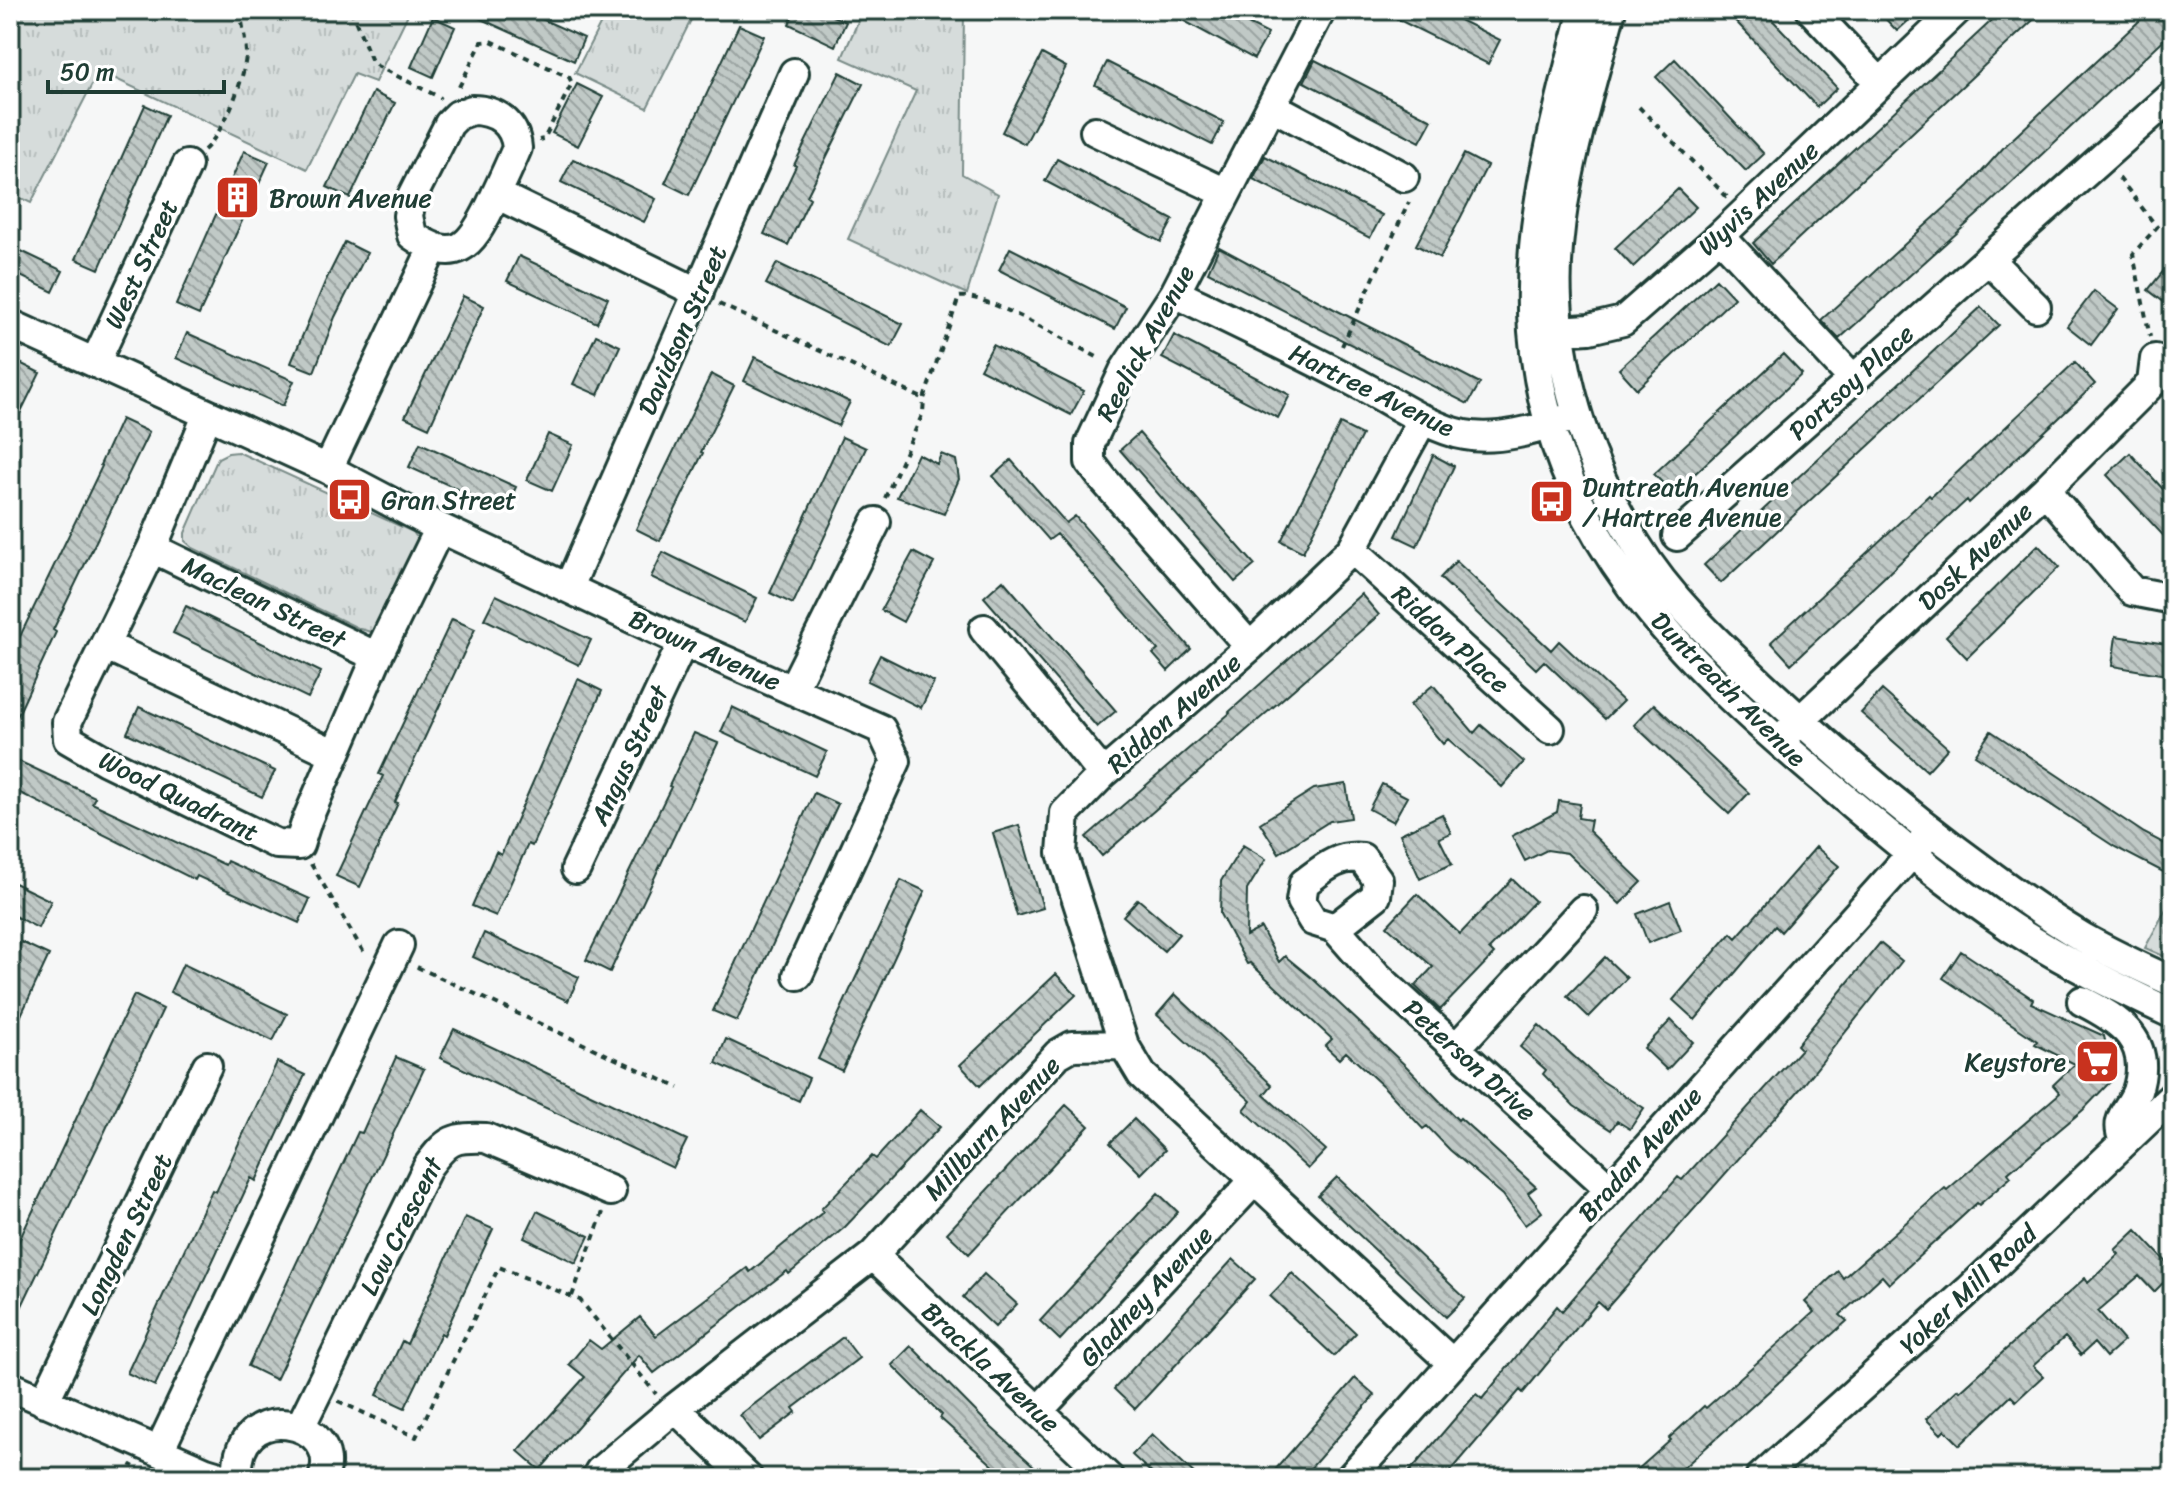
<svg xmlns="http://www.w3.org/2000/svg" width="2183" height="1488" font-family="Sriracha,sans-serif">
  <defs>
    <pattern id="grass-tufts" width="24" height="20" patternUnits="userSpaceOnUse" patternTransform="scale(2)"><rect width="24" height="20" fill="#d6dcdb"/><path d="M3 7l-1-3M5 7V3M7 7l1-3M15 17l-1-3M17 17v-4M19 17l1-3" fill="none" stroke="#b7bebd"/></pattern>
    <pattern id="building-back-hatch" width="6" height="6" patternUnits="userSpaceOnUse" patternTransform="scale(2)"><rect width="6" height="6" fill="#c0c9c6"/><path d="M-1 5l2 2M0 0l6 6M5-1l2 2" fill="none" stroke="#9ba4a2"/></pattern>
  </defs>
  <rect width="100%" height="100%" fill="#f6f7f7"/>
  <filter id="ink" filterUnits="userSpaceOnUse"><feTurbulence type="fractalNoise" baseFrequency=".0125" numOctaves="2"/><feDisplacementMap in="SourceGraphic" scale="16" xChannelSelector="R" yChannelSelector="G"/><feConvolveMatrix kernelMatrix="1 2 1 2 8 2 1 2 1" color-interpolation-filters="sRGB"/></filter>
  <g filter="url(#ink)">
    <path fill="url(#grass-tufts)" stroke="#7a8c88" stroke-width="2" d="M10,10H410L375,82L354,74L307,169L99,71L31,203L10,193Z
      M589,10H696L647,108L575,73L604,17Z
      M863,10H964L962,174L998,194L967,294L848,239L916,91L842,58Z
      M238,452L413,532L420,542L384,627L371,632L360,629L193,548L185,541V533L218,458L228,453Z
      M2173,896V960L2145,948Z"/>
    <path fill="url(#building-back-hatch)" stroke="#1f3d34" stroke-width="2" d="M461,10H522L584,38L574,61Z
      M795,10H820L846,22L835,46L789,24Z
      M1164,10H1221L1268,34L1254,59Z
      M1379,10H1440L1500,40L1488,64Z
      M1725,10H1763L1837,88L1817,107Z
      M1877,10H1920L1897,31Z
      M2003,10H2044L1771,264L1753,243Z
      M2151,10H2155L2173,31L1988,205L1839,339L1821,320L1969,186L2005,146Z
      M433,17L455,27L433,77L411,67Z
      M739,25L764,36L689,195L665,183Z
      M1042,54L1066,67L1025,144L1002,132Z
      M1675,59L1764,154L1746,171L1656,77Z
      M1315,60L1432,120L1420,142L1304,82Z
      M1107,62L1224,122L1212,145L1095,85Z
      M840,72L863,84L807,196L810,198L788,245L764,234L796,166L794,165Z
      M577,84L603,97L578,146L552,133Z
      M373,92L395,103L350,198L327,187Z
      M145,105L167,115L99,269L76,259Z
      M244,151L269,162L199,315L176,305Z
      M1464,154L1487,166L1440,258L1416,245Z
      M1265,156L1382,215L1370,238L1253,179Z
      M573,159L656,199L644,222L561,182Z
      M1057,159L1173,220L1161,242L1045,181Z
      M1678,189L1696,207L1633,267L1615,248Z
      M345,242L367,253L335,317L314,372L291,363L325,282Z
      M1219,247L1334,309L1480,383L1468,404L1208,272Z
      M1010,248L1126,307L1115,329L999,270Z
      M17,249L63,271L53,292L10,271V262Z
      M519,256L608,298L597,323L507,281Z
      M2173,259V309L2148,290Z
      M777,263L903,324L891,347L766,284Z
      M1716,279L1734,298L1637,389L1619,369Z
      M2094,291L2118,309L2091,345L2067,326Z
      M463,296L484,306L429,428L405,417Z
      M1981,307L1999,325L1721,583L1704,565Z
      M187,333L294,381L283,406L176,358Z
      M596,335L620,346L598,395L573,384Z
      M1174,335L1290,395L1278,418L1162,358Z
      M993,345L1084,391L1071,415L980,369Z
      M1783,354L1802,374L1673,494L1654,474Z
      M755,357L850,402L838,426L744,381Z
      M10,358L40,373L10,434Z
      M2075,362L2095,384L1969,503L1967,500L1791,664L1771,642L1929,495L1931,497Z
      M711,374L734,386L701,452L703,453L660,541L636,529Z
      M121,419L149,432L53,630L56,632L10,732V657L102,466L100,465Z
      M1340,424L1362,435L1303,552L1281,541Z
      M1139,433L1255,565L1235,582L1120,450Z
      M548,434L573,445L552,491L527,480Z
      M842,437L866,448L793,604L770,593Z
      M420,443L516,487L505,511L409,467Z
      M2130,453L2173,500V546L2107,475Z
      M918,454L937,464L941,454L956,460L959,479L944,514L897,497Z
      M1433,455L1454,466L1417,546L1396,536Z
      M1011,460L1066,523L1075,516L1191,649L1168,671L1153,654L1158,650L1057,534L1049,540L993,476Z
      M2038,545L2059,567L1967,658L1946,636Z
      M663,552L757,598L745,622L651,577Z
      M913,552L934,563L903,622L881,610Z
      M1456,561L1551,650L1559,641L1623,701L1605,719L1544,661L1536,669L1440,578Z
      M1003,580L1116,711L1097,727L984,597Z
      M1361,594L1379,615L1102,856L1086,837L1230,713L1229,712Z
      M496,595L591,640L579,665L484,619Z
      M186,606L321,672L308,698L173,633Z
      M452,619L475,629L395,802L398,803L360,887L336,876L383,776L379,774Z
      M2116,636L2173,645V676L2112,666Z
      M880,655L934,682L921,708L867,681Z
      M578,679L602,691L532,846L528,844L496,916L472,906L496,852L501,855Z
      M1433,685L1474,733L1481,725L1524,762L1502,787L1448,739L1443,744L1410,705Z
      M1882,690L1948,748L1927,771L1861,713Z
      M1654,704L1749,793L1729,814L1634,725Z
      M139,707L275,771L262,797L127,733Z
      M732,707L827,752L815,776L721,732Z
      M1991,731L2144,833L2173,848V877L2115,847L1975,755Z
      M694,733L718,743L610,972L586,960L671,787L669,786Z
      M10,757L95,797L92,803L225,865L227,861L310,899L299,923L197,876L195,880L10,788Z
      M1346,784L1351,818L1330,821L1279,853L1260,823L1314,789Z
      M1382,784L1407,797L1393,822L1369,809Z
      M814,793L838,804L737,1021L713,1011Z
      M1559,801L1580,804L1578,818L1591,820L1589,831L1642,882L1620,904L1567,853L1547,850L1525,861L1512,836L1557,812Z
      M1442,814L1451,833L1439,838L1452,864L1420,879L1400,834Z
      M1019,825L1043,908L1017,916L993,833Z
      M1243,845L1266,859L1247,890L1246,936L1261,928L1279,962L1285,956L1313,979L1407,1067L1458,1120L1460,1118L1536,1187L1528,1193L1542,1212L1525,1225L1503,1195L1450,1150L1427,1126L1423,1129L1385,1088L1346,1052L1339,1059L1325,1046L1332,1039L1250,963L1247,964L1220,914L1221,881Z
      M1816,847L1839,866L1781,932L1775,926L1695,1020L1673,1000L1731,933L1736,938Z
      M1512,879L1535,901L1489,949L1494,954L1440,1010L1415,986L1433,967L1387,926L1417,894L1460,934Z
      M901,880L925,891L842,1071L818,1059Z
      M10,881L51,901L38,928L10,914Z
      M1138,899L1179,934L1164,951L1123,916Z
      M1670,901L1681,930L1648,943L1637,914Z
      M484,933L579,977L568,1001L473,957Z
      M21,942L49,955L10,1039V965Z
      M1880,943L1902,961L1801,1088L1606,1309L1598,1302L1523,1393L1520,1390L1445,1478H1404L1476,1394L1482,1399L1557,1306L1562,1311L1678,1177L1682,1180L1801,1049L1797,1045Z
      M1961,951L2033,999L2031,1003L2104,1036L2113,1079L2083,1110L2008,1173L2011,1177L1979,1205L1977,1203L1889,1284L1882,1276L1840,1315L1847,1321L1672,1478H1628L1671,1440L1669,1438L1704,1406L1706,1408L1814,1312L1805,1302L1838,1271L1843,1278L1945,1188L1947,1190L2060,1093L2053,1085L2075,1064L2035,1044L2037,1041L1943,978Z
      M1605,957L1627,978L1589,1017L1567,996Z
      M183,964L287,1014L273,1041L170,992Z
      M1056,974L1076,995L980,1086L960,1065Z
      M1175,994L1272,1085L1264,1095L1326,1150L1308,1169L1244,1110L1251,1101L1157,1015Z
      M134,995L163,1009L10,1331V1260Z
      M1671,1020L1693,1042L1667,1070L1644,1048Z
      M1539,1025L1599,1079L1644,1108L1630,1129L1617,1121L1611,1130L1574,1106L1543,1074L1546,1070L1520,1047Z
      M454,1029L687,1140L673,1168L440,1058Z
      M726,1039L809,1078L799,1101L716,1063Z
      M396,1057L424,1069L276,1380L248,1366L358,1132L362,1133Z
      M277,1062L305,1075L256,1181L251,1178L155,1386L127,1373L212,1190L216,1192Z
      M1066,1105L1089,1126L969,1254L947,1233Z
      M920,1110L940,1127L845,1227L789,1274L787,1271L654,1373L639,1355L540,1470L518,1451L585,1377L569,1364L589,1340L601,1349L640,1317L656,1336L747,1268L750,1272L823,1212L821,1209L872,1156L876,1159Z
      M1134,1119L1165,1150L1141,1174L1110,1143Z
      M1337,1177L1465,1298L1446,1317L1318,1196Z
      M1158,1193L1178,1212L1060,1340L1040,1321Z
      M537,1211L589,1236L576,1263L524,1238Z
      M465,1217L493,1229L444,1335L441,1333L405,1408L377,1395L402,1341L407,1344Z
      M2136,1230L2173,1269V1273L2154,1292L2139,1276L2098,1311L2124,1341L2106,1357L2094,1343L2081,1355L2065,1337L2033,1366L2043,1376L2016,1401L2011,1396L1960,1445L1945,1430L1941,1434L1926,1419L1958,1389L1960,1391L2085,1278L2088,1283L2119,1254L2115,1250Z
      M1233,1259L1255,1279L1135,1409L1114,1389Z
      M1292,1273L1356,1333L1334,1356L1270,1296Z
      M984,1274L1017,1304L995,1327L963,1297Z
      M843,1337L859,1358L793,1408L796,1412L759,1440L740,1415Z
      M911,1346L992,1428L1047,1478H1007L940,1418L942,1415L892,1365Z
      M1355,1378L1375,1395L1302,1478H1268Z
      M1152,1434L1199,1478H1157L1132,1455Z"/>
    <g fill="none" stroke-linecap="round" stroke-linejoin="round">
      <defs>
        <path id="minor" d="M1584,10C1557,115 1525,221 1533,331C1548,532 1682,661 1827,783C1887,834 1946,884 2012,928C2063,961 2118,988 2173,1014
          M1611,10C1587,102 1552,204 1557,300C1561,384 1591,472 1636,544C1672,603 1725,650 1775,697C1843,760 1914,820 1989,874C2019,896 2050,918 2082,937C2112,954 2142,968 2173,982
          M1811,10L1880,83
          M1272,106L1404,177
          M472,110C496,110 515,123 517,148C509,167 500,186 491,205C471,246 456,266 412,235L408,216L411,199L449,124L458,115Z
          M1095,131L1226,193
          M496,194L699,293
          M1720,236L1854,380
          M1988,259L2036,307
          M1175,293C1235,322 1296,351 1355,382C1387,398 1430,429 1465,435C1496,441 1537,430 1566,419
          M10,324L328,469L440,528L683,642L881,729L896,761L798,975
          M1542,332L1589,329L1623,321L1720,236L1957,10
          M95,363L187,165
          M207,416L152,548L67,722L68,739L106,761L258,835L277,844L299,845L307,820L377,657L440,528
          M328,469L433,248
          M2045,490L2132,591L2173,599
          M1677,536L2173,95
          M152,548L377,657
          M1352,549L1550,729
          M569,587L794,73
          M984,629L1103,774
          M105,645L335,754
          M1250,647L1103,479L1090,462V444L1124,371L1175,293L1321,10
          M792,690L876,522
          M1787,733L2045,490L2152,383L2155,359
          M576,869L683,642
          M1335,928L1376,896L1378,880L1362,858C1337,855 1323,869 1304,883L1301,901L1313,921L1335,928L1377,976L1609,1188
          M2082,1001C2120,1020 2153,1041 2137,1091C2130,1111 2113,1117 2124,1141
          M1124,1045L1062,853L1065,813L1103,774L1250,647L1352,549L1423,419
          M1456,1048L1583,910
          M873,1255L1109,1478
          M10,1386L206,1472L226,1478
          M44,1402L207,1066
          M675,1408L748,1478
          M1038,1411L1254,1181
          M300,1427L428,1166C448,1139 453,1137 486,1138L611,1191
          M159,1451L399,945
          M238,1478C232,1394 346,1419 323,1478
          M596,1478L600,1471L675,1408L873,1255L1058,1054L1072,1046L1124,1045L1142,1075L1452,1363
          M1350,1478L1922,842
          M1760,1478L1969,1290L2173,1096"/>
      </defs>
      <use href="#minor" stroke="#1f3d34" stroke-width="34"/>
      <path stroke="#1f3d34" stroke-width="4" stroke-dasharray="6 6" stroke-linecap="butt" d="M351,10L371,59L377,66L441,98
        M459,87L482,42L491,41L569,77L572,83L544,139L539,140
        M1639,107L1727,197
        M204,150C223,134 245,79 246,54C246,40 242,24 240,10
        M2119,178L2157,227L2133,254L2150,337
        M719,304L924,399
        M1342,346L1409,202
        M885,498L923,413L924,399L959,297C985,292 1073,345 1101,359
        M311,864L366,956
        M417,967L679,1088
        M572,1296L603,1212
        M338,1401L416,1437L499,1267L580,1300L656,1394
        M126,1478L133,1464"/>
      <use href="#minor" stroke="#fff" stroke-width="28"/>
    </g>
  </g>
  <defs>
    <symbol id="building-square" viewBox="-11 -11 22 22"><rect x="-9" y="-9" width="18" height="18" rx="4" fill="#c8321e" stroke="#fff"/><path d="M-4-6H4V6H1V3H-1V6H-4ZM-2.5-4.3h1.7v1.8h-1.7ZM.8-4.3h1.7v1.8H.8ZM-2.5-1h1.7V.8h-1.7ZM.8-1h1.7V.8H.8Z" fill="#fff"/></symbol>
    <symbol id="bus-square" viewBox="-11 -11 22 22"><rect x="-9" y="-9" width="18" height="18" rx="4" fill="#c8321e" stroke="#fff"/><path d="M-5-6H5V4H4V6H2V4H-2V6H-4V4H-5ZM-3.5-4V0h7V-4ZM-3.5 1.2v1.5H-2V1.2ZM2 1.2v1.5H3.5V1.2Z" fill="#fff"/></symbol>
    <symbol id="supermarket-square" viewBox="-11 -11 22 22"><rect x="-9" y="-9" width="18" height="18" rx="4" fill="#c8321e" stroke="#fff"/><path d="M-6-5.5h2.5l.6 2H6L4.5 2H-2.5L-4.4-4H-6ZM-1.5 3.2a1.3 1.3 0 1 0 .1 0ZM3 3.2a1.3 1.3 0 1 0 .1 0Z" fill="#fff"/></symbol>
  </defs>
  <g fill-rule="evenodd">
    <use href="#building-square" x="212" y="172" width="51" height="51"/>
    <use href="#bus-square" x="324" y="474" width="51" height="51"/>
    <use href="#bus-square" x="1526" y="476" width="51" height="51"/>
    <use href="#supermarket-square" x="2072" y="1036" width="51" height="51"/>
  </g>
  <g text-anchor="middle" dominant-baseline="central" stroke-width="7" stroke-linejoin="round" paint-order="stroke">
    <g font-size="26" fill="#1f3d34" stroke="#fff" text-anchor="start">
      <text x="269" y="198">Brown Avenue</text>
      <text x="1582" y="487">Duntreath Avenue<tspan x="1582" dy="30">/ Hartree Avenue</tspan></text>
      <text x="381" y="500">Gran Street</text>
      <text x="2066" y="1062" text-anchor="end">Keystore</text>
    </g>
    <g font-size="26" fill="#1f3d34" stroke="#fff">
      <text transform="translate(1758 198) rotate(-43)">Wyvis Avenue</text>
      <text transform="translate(141 264) rotate(-65)">West Street</text>
      <text transform="translate(682 330) rotate(-66)">Davidson Street</text>
      <text transform="translate(1145 343) rotate(-61)">Reelick Avenue</text>
      <text transform="translate(1851 382) rotate(-42)">Portsoy Place</text>
      <text transform="translate(1372 390) rotate(26)">Hartree Avenue</text>
      <text transform="translate(1975 556) rotate(-43)">Dosk Avenue</text>
      <text transform="translate(264 602) rotate(26)">Maclean Street</text>
      <text transform="translate(1451 639) rotate(42)">Riddon Place</text>
      <text transform="translate(705 650) rotate(24)">Brown Avenue</text>
      <text transform="translate(1729 689) rotate(45)">Duntreath Avenue</text>
      <text transform="translate(1174 713) rotate(-41)">Riddon Avenue</text>
      <text transform="translate(629 755) rotate(-65)">Angus Street</text>
      <text transform="translate(179 796) rotate(26)">Wood Quadrant</text>
      <text transform="translate(1470 1060) rotate(42)">Peterson Drive</text>
      <text transform="translate(992 1128) rotate(-47)">Millburn Avenue</text>
      <text transform="translate(1640 1154) rotate(-48)">Bradan Avenue</text>
      <text transform="translate(401 1226) rotate(-63)">Low Crescent</text>
      <text transform="translate(126 1234) rotate(-64)">Longden Street</text>
      <text transform="translate(1968 1289) rotate(-43)">Yoker Mill Road</text>
      <text transform="translate(1146 1296) rotate(-47)">Gladney Avenue</text>
      <text transform="translate(991 1367) rotate(43)">Brackla Avenue</text>
    </g>
  </g>
  <rect width="2183" height="1488" fill="none" stroke="#fff" stroke-width="40"/>
  <rect x="20" y="20" width="2143" height="1448" fill="none" stroke="#1f3d34" stroke-width="3" filter="url(#ink)"/>
  <path d="M48 80v12h176v-12" fill="none" stroke="#1f3d34" stroke-width="4"/>
  <text x="60" y="80" font-size="24" fill="#1f3d34" stroke="#ffffff" stroke-width="6" paint-order="stroke">50 m</text>
</svg>
